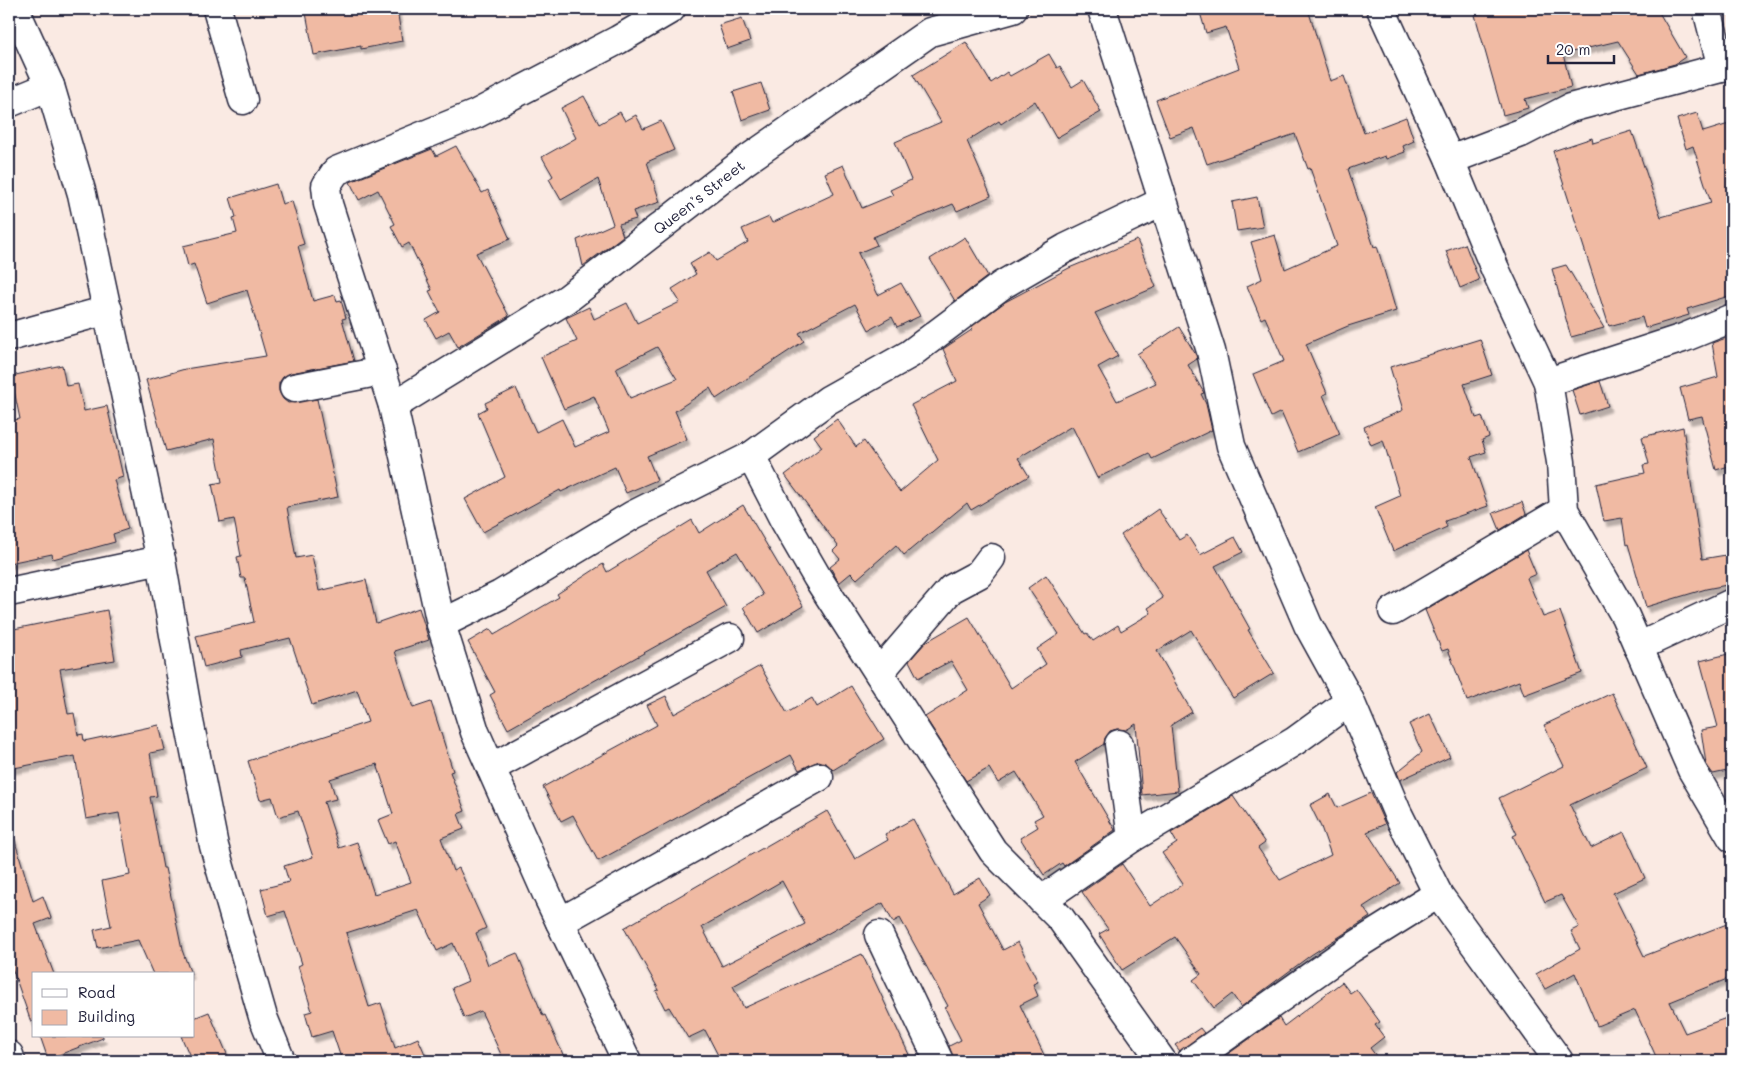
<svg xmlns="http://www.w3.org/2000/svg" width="1741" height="1070" font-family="Mali,sans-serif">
  <defs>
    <filter id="shadow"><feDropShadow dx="3" dy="5.5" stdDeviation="1" flood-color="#0004"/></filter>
  </defs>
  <rect width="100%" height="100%" fill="#faeae3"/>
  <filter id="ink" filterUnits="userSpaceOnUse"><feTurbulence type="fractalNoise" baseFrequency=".02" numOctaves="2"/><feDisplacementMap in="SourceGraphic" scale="10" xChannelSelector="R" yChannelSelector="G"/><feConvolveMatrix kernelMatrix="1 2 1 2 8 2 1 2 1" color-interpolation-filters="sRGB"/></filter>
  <g filter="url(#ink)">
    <path fill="#f0baa3" stroke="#22223b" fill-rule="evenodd" filter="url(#shadow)" d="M328,9H397L402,41L361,49V46L314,55L306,13Z
      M1199,9H1308L1330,81L1344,76L1364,133L1406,117L1414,141L1403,146L1405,152L1386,159L1385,156L1348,169L1374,247L1377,246L1396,311L1348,326L1306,344L1327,393L1323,395L1340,434L1298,452L1281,412L1271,417L1253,374L1284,361L1265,317L1261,319L1247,286L1262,279L1251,242L1275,235L1285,269L1337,246L1310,168L1308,169L1295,134L1207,164L1194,128L1170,137L1156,100L1239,68L1226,27L1206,33Z
      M1498,9H1657L1685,57L1675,64L1639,74L1618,41L1563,54L1571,87L1525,99L1528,108L1503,115L1475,15Z
      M742,18L750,41L727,49L719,25Z
      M966,42L991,83L1007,72L1010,76L1049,54L1057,68L1060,66L1072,87L1083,80L1101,112L1056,138L1035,101L1001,124L999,121L967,141L991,196L957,211L953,204L873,237L877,245L858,253L878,295L901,283L920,316L897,327L892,317L869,330L855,304L799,333L804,341L716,399L710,388L675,411L687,439L647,456L657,480L626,493L615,467L561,492L560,490L483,532L465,499L505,477L478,413L487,408L485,403L516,388L536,432L562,419L575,447L609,432L594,396L564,409L541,357L577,341L566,318L589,307L594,319L627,303L637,323L680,302L672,289L696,274L690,264L710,252L716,261L748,242L742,229L769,217L772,223L834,194L825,173L843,165L862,208L893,195L890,190L911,180L895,142L941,122L913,75ZM657,347L677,379L630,398L616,368Z
      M761,83L770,110L742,120L733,92Z
      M584,96L599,124L620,112L625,121L636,115L643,129L661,121L674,150L647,162L660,202L633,211L636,219L619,224L623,236L583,266L577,240L613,224L598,179L561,200L549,179L553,176L542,157L576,138L561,108Z
      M1697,113L1703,132L1732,123V295L1687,309L1689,315L1645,328L1642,317L1609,326L1553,151L1592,138L1593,143L1632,131L1661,217L1711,203L1693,146L1686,149L1677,119Z
      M456,146L482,193L488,190L510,239L476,253L509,316L458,347L449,331L436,338L426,320L440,312L429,291L432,290L409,243L402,247L391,226L395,224L378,190L359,200L350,182L432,149L436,156Z
      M276,184L282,204L292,201L304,244L298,246L313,301L335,295L337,301L341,300L346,318L342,319L354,361L291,373L283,377L279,383V391L283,399L288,403L317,399L338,497L287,507L296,558L312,555L319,591L366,580L376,623L419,608L429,640L395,651L413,708L431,702L453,771L450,772L465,811L458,814L464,829L441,838L453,871L459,868L486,928L476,933L488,965L517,953L543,1016L545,1015L566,1061H504L481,1011L464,1018L452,988L468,981L453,943L437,951L418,910L346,933L369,1007L381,1003L395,1048L418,1038L428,1061H342L332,1031L312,1037L305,1013L312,1011L298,966L302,964L285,911L268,916L261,889L289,882L284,866L313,857L298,811L278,817L272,797L260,800L248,761L368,722L357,690L312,705L290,638L241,650L242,657L204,667L196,636L254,622L245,578H241L237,557L241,556L234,519L220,522L212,484L222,482L214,439L166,451L146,380L185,369L266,356L247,290L207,303L194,264L188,266L183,246L237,233L233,218L236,217L230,198ZM377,764L393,814L378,820L388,844L395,841L411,882L374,894L357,842L339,848L324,802L336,799L330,779Z
      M1257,197L1263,227L1237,231L1232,202Z
      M965,237L988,276L955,301L930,259Z
      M1137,240L1156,287L1095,313L1118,356L1098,367L1117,401L1156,383L1137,354L1179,327L1196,355L1197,359L1188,365L1204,393L1201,394L1206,404L1212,430L1152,459L1149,453L1097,478L1072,426L1018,458L1029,476L971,510L967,503L904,555L896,545L857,579L851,573L839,583L830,567L840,559L833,551L838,546L785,475L822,447L814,436L837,419L856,447L864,441L900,492L938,460L911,405L957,381L943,349L973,329L971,327L1005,302L1069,268Z
      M1465,244L1479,280L1460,288L1446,251Z
      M1566,265L1604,328L1571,337L1552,269Z
      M1732,336V465L1716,470L1702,416L1688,419L1680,388L1718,377L1712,343Z
      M1480,339L1492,375L1464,384L1476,418L1482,416L1489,437L1482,440L1486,452L1471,457L1488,506L1445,521L1447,527L1393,551L1375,507L1400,496L1383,440L1371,445L1364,427L1403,410L1390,367Z
      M62,365L66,386L78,384L84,411L107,406L123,477L114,480L128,529L113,534L115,542L53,559L52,554L9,563V421L20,419L11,376Z
      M1600,381L1608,406L1580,415L1572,390Z
      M1683,427L1702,559L1732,554V584L1706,589L1646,607L1628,544L1626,545L1622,518L1604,521L1596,484L1645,473L1643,465L1649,464L1642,437Z
      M1522,502L1526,514L1500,530L1493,513Z
      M743,505L803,606L758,633L743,607L763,595L737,552L706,570L726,607L508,729L490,695L495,692L468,642L490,629L494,635L559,597L557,594L603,564L607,572L692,520L699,533Z
      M1158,509L1179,540L1187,535L1200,555L1235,537L1243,552L1215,566L1250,629L1248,630L1274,673L1233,698L1191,630L1157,651L1192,712L1171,725L1178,791L1142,795L1136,724L1126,730L1117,729L1110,731L1105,738L1104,744L1075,762L1115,830L1064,866L1062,863L1044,875L1020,838L1038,827L1034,820L1043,815L1016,772L998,783L989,768L966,781L925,717L968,690L951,661L918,678L909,661L926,642L969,617L1011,688L1046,664L1037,649L1059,634L1028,588L1046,575L1085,634L1087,633L1093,641L1118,625L1121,631L1151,613L1148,608L1163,598L1121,535Z
      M1526,550L1536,574L1527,578L1543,617L1560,611L1582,673L1524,695L1519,681L1467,701L1448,649L1442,651L1425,610Z
      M107,610L115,660L60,669L68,714L74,713L78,735L83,734L84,741L159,725L165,750L150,753L157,796L150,797L163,868H165L182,950L191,974H153L138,940L98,948L94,930L111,926L102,881L130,875L119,813L86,819L75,756L9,769V630Z
      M1732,653V770L1713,774L1706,764L1701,730L1718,727L1700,661Z
      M760,666L787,713L812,698L817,707L851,686L884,739L833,770L827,764L819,761L799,770L791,755L598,861L573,815L561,821L543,787L657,725L647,705L666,696L674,714Z
      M1612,693L1647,768L1570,805L1591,848L1624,832L1645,878L1613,893L1644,956L1732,922V977L1670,1002L1685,1033L1732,1016V1061H1658L1635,1010L1597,1026L1575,973L1545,989L1536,974L1580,949L1571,931L1579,927L1561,895L1545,902L1513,836L1517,834L1499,798L1564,766L1544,725Z
      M1430,714L1450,757L1400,780L1397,772L1422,752L1409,724Z
      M1371,793L1385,824L1367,832L1400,883L1363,907L1370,917L1311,955L1241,1007L1232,994L1214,1008L1193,980L1201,974L1175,937L1122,970L1099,934L1108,929L1082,892L1122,864L1150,906L1183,884L1162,853L1177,843L1171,833L1233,796L1265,843L1258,848L1280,880L1331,855L1321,827L1310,805L1330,794L1337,808Z
      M827,811L855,859L888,840L885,834L913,819L953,894L980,878L990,895L978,903L1003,950L1018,942L1038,982L1033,984L1038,996L1020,1005L1047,1061H954L949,1046L961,1040L945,1008L948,1006L900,918L893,922L883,903L733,986L744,1008L862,954L912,1061H721L705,1030L688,1038L669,1007L665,1009L656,991L659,990L624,928ZM782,881L805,924L722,966L702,927Z
      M13,835L33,901L43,896L51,918L35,924L54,974H34V1021L31,1022L9,959V836Z
      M1342,982L1350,993L1356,989L1380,1022L1375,1025L1384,1037L1370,1048L1380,1061H1218L1279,1018L1284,1026Z
      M209,1012L230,1061H192L181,1036H194V1018Z
      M1200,1028L1204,1033L1180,1051L1175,1045Z
      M40,1036H103V1038L48,1059Z"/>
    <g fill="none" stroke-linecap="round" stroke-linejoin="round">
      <defs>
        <g id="minor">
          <path d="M15,9L50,86L82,194L161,560L189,721L214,846L263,1017L281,1061"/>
          <path d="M217,9L243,100"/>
          <path d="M1102,9L1211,351L1231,446L1308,625L1350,701L1397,812L1438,894L1559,1061"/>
          <path d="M1381,9L1450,160L1495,269L1548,382L1561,462L1564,510L1625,616L1692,770L1732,838"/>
          <path d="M1707,9L1722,68"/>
          <path d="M9,103L50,86"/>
          <path d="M1450,160L1521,133L1570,108L1732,65"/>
          <path d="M9,337L108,310"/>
          <path d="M1548,382L1683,338L1732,318"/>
          <path d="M294,388L382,371"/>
          <path id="s1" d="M393,406L567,299L745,161L930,32L1013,9"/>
          <path d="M751,456L784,520L817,577L993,851L1061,919L1162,1061"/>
          <path d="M9,592L161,560"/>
          <path d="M1393,611L1564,510"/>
          <path d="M441,624L500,595L633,515L751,456L828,400L910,354L1002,285L1066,248L1162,202"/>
          <path d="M1638,647L1732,603"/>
          <path d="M879,673L951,589L979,574L991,558"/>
          <path d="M1119,744L1132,838"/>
          <path d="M491,768L730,638"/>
          <path d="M1042,900L1132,838L1295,741L1350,701"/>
          <path d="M560,922L819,777"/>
          <path d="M879,935L939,1061"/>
          <path d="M9,1055L11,1061"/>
          <path d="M627,1061L549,899L475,732L441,624L393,406L328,204L326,186L336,171L476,114L618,40L671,9"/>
          <path d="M1191,1061L1350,949L1438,894"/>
        </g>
      </defs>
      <use href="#minor" stroke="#22223b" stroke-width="31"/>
      <use href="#minor" stroke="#fff" stroke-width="28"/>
    </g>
  </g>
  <g text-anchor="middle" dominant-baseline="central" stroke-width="4.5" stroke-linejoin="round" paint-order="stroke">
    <g font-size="15" fill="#22223b" stroke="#fff">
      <text stroke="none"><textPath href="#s1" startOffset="371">Queen’s Street</textPath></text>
    </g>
  </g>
  <rect width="1741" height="1070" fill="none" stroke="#fff" stroke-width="30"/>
  <rect x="15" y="15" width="1711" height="1040" fill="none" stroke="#22223b" stroke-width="2" filter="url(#ink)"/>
  <rect x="32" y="972" width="162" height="65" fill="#ffffff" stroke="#a7a7b1"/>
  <rect x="42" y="989" width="25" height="8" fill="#ffffff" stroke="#a7a7b1"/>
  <text x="78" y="998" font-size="15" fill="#22223b">Road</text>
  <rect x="42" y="1010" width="25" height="15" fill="#f0baa3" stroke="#a7a7b1"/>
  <text x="78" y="1022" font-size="15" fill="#22223b">Building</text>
  <path d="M1548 55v8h66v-8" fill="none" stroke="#22223b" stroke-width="2.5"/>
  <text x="1556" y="55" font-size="15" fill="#22223b" stroke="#ffffff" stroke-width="4" paint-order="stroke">20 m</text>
</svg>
